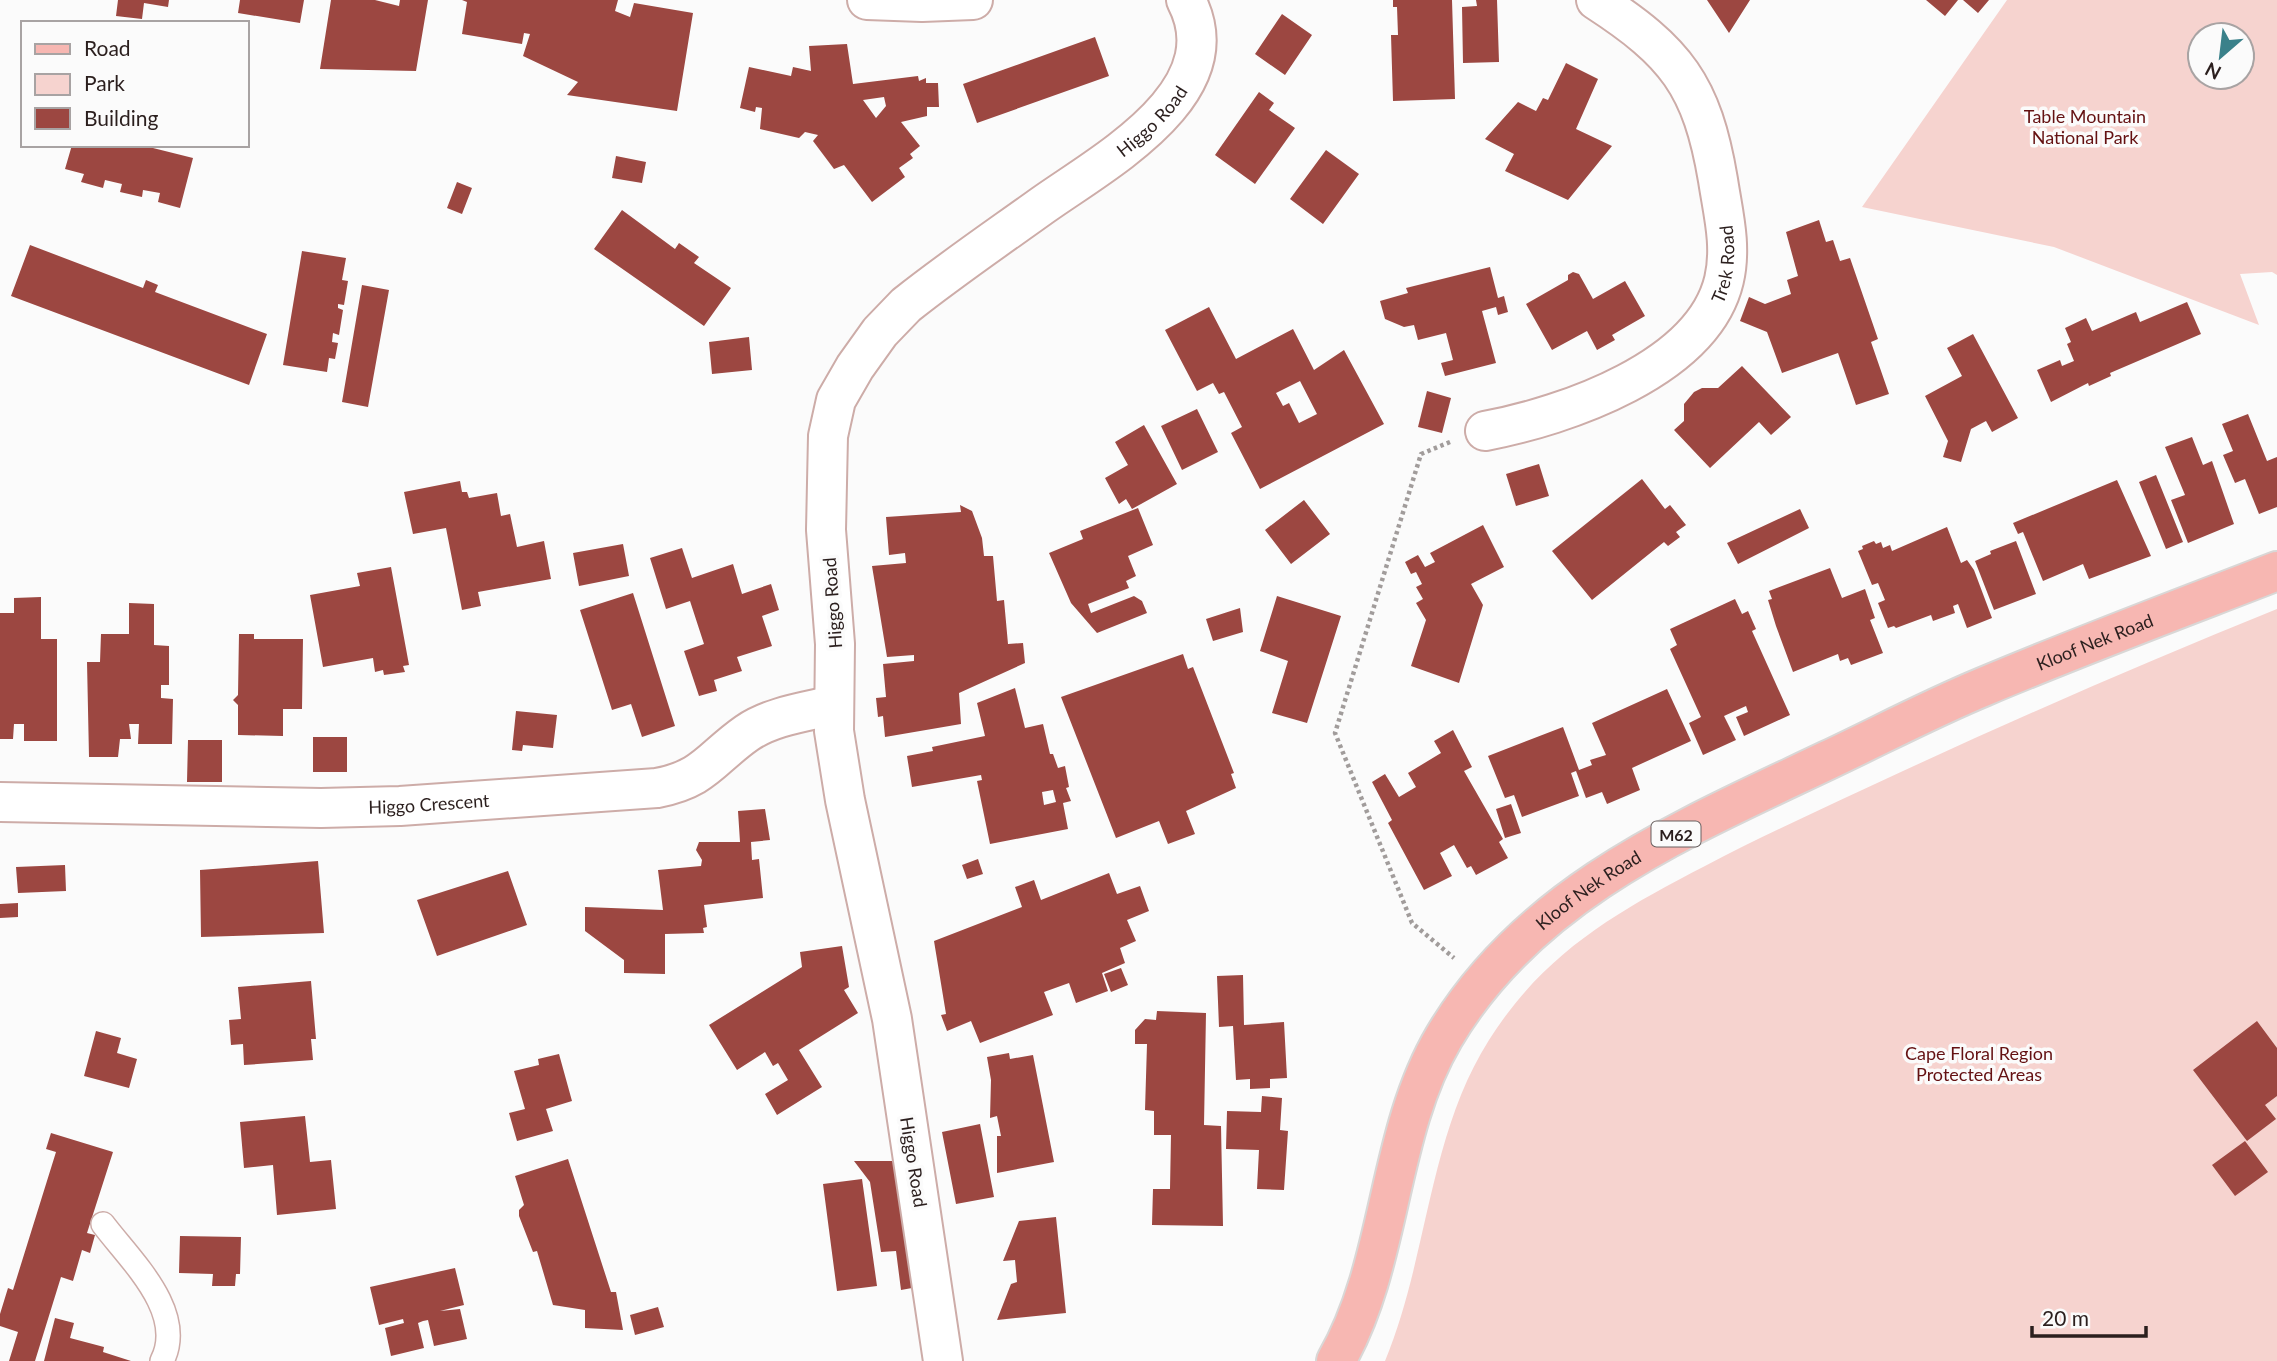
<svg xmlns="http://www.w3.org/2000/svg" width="2277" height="1361" font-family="Lato,sans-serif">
  <rect width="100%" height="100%" fill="#fbfbfb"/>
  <path fill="#f6d3cf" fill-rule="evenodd" d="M2007,0H2277V275L2272,272L2240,274L2259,325L2054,247L1862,207ZM2242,35V77H2200V35Z
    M2277,609V1361H1385C1428,1258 1428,1136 1489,1040C1544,953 1616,912 1705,866C1770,832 1837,802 1903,771C2027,714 2150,660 2277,609Z"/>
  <path fill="#9c4741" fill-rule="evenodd" d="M118,0H169L168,7L144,3L142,19L116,16Z
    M240,0H304L300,23L238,13Z
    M331,0H375L399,6L400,0H428L416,71L320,69Z
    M462,0H618L615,11L630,17L634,3L693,13L677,111L567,95L578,82L523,56L530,34L524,33L522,44L462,34L467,2Z
    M1393,0H1452L1455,99L1393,101L1391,35H1398L1397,7H1393Z
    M1476,0H1497L1499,62L1463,63L1462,7L1477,6Z
    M1707,0H1750L1729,33Z
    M1926,0H1958L1945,16Z
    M1963,0H1989L1978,13Z
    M1282,14L1312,35L1285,75L1255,54Z
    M1095,37L1109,76L977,123L963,84Z
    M847,44L853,84L918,76L919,81L926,78V83H938L939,107H927V116L901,122L920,146L910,154L913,158L899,168L905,177L872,202L844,165L834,169L813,141L818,135L805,132L799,138L760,129L762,108L756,107L755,112L740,108L749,67L791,76L793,67L811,71L809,46ZM884,97L886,106L876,118L863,100Z
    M1566,63L1598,79L1576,129L1612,146L1568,200L1505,171L1514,154L1485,139L1518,102L1536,111L1543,98L1548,100Z
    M1259,92L1274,103L1269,110L1295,128L1255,184L1215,155Z
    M72,145H141L193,158L180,208L158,202L160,193L143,190L142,197L120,192L122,184L105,180L103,188L81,182L84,174L65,169Z
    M1326,150L1359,174L1323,224L1290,199Z
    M616,156L646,162L642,183L612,178Z
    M457,182L472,188L462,214L447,208Z
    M622,210L675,249L679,243L699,257L694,263L731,288L704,326L594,249Z
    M1819,220L1826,242L1833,240L1840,261L1850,258L1878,339L1871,342L1889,394L1856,405L1838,353L1782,373L1767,332L1740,321L1749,297L1765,304L1791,294L1787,280L1798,276L1786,232Z
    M30,245L143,288L146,280L158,285L155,292L267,334L249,385L11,296Z
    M302,251L346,258L342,280L348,281L344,305L338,304V308L343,310L339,335L333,333L332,342L338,343L335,359L329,358L327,372L283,365Z
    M1490,267L1498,298L1504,296L1508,312L1498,315L1496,307L1482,311L1496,363L1445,376L1441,363L1453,360L1446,333L1418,340L1414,325L1404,327L1385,319L1380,301L1408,293L1406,288Z
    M1573,272L1579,274L1593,299L1625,281L1645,316L1612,335L1615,340L1597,350L1587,331L1552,350L1526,304L1568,280V275Z
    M362,285L389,290L368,407L342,402Z
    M2187,302L2201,334L2110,373L2111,376L2089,386L2088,383L2051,402L2037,370L2060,360L2062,366L2074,361L2067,344L2071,342L2065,328L2086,318L2092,331L2136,312L2140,322Z
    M1209,307L1236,359L1293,329L1314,370L1344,350L1384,424L1260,489L1231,433L1242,427L1224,392L1219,394L1213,383L1197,391L1165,330ZM1300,381L1317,414L1299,423L1289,403L1283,406L1276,393Z
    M1973,334L2018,418L1992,432L1986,421L1971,429L1961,462L1943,457L1948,441L1925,396L1962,376L1947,348Z
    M749,337L752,370L712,374L709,342Z
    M1742,366L1791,417L1771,435L1759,422L1710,468L1674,430L1684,421V404L1694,392L1702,388H1718Z
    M1427,391L1451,398L1442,433L1418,427Z
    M1197,409L1218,452L1182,470L1161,426Z
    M2248,414L2267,461L2277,457V507L2259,514L2245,479L2235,483L2223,455L2233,451L2222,424Z
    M1144,425L1177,484L1132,509L1126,499L1119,504L1105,478L1128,465L1115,442Z
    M2192,437L2203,465L2212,461L2234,524L2188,543L2171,500L2185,495L2165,447Z
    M1539,464L1549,496L1516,506L1506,474Z
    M2156,475L2183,542L2166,549L2139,482Z
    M1642,479L1665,509L1670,505L1686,525L1676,532L1680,537L1668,546L1664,542L1592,600L1552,551Z
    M2117,480L2151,556L2089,579L2083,564L2043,581L2023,532L2018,534L2013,523Z
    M460,481L462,492H467L469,498L497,493L501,516L510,514L517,547L544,541L551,579L478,592L481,606L462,610L446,528L413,534L404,492Z
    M1304,500L1330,534L1291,564L1265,530Z
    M960,505L972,511L982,538L984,556H993L997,601L1004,600L1008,644L1023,643L1025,663L959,693L961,724L885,737L883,716L878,717L876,698L886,697L883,664L914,661V655L887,657L872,566L906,563L905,553L889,555L886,517L961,512Z
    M1138,508L1153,545L1128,556L1136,576L1126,581L1129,588L1088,604L1091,613L1134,596L1142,601L1147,613L1097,633L1071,603L1049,553L1083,539L1080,531Z
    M1800,509L1809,528L1738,564L1727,543Z
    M1483,525L1504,567L1471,584L1483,605L1459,683L1411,666L1426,620L1416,603L1423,599L1416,587L1422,584L1416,572L1411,574L1405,562L1418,555L1425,567L1435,562L1430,553Z
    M1947,527L1961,563L1967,560L1974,570L1992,618L1967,628L1958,604L1953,606L1955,613L1933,621L1931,615L1896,628L1894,626L1888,628L1878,603L1885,600L1878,583L1872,585L1858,551L1863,549L1862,546L1874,541L1876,544L1881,542L1883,548L1890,545L1892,551Z
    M2016,541L2036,594L1994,610L1975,561L1991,554L1990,551Z
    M623,544L629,576L579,586L573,553Z
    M682,548L692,578L733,564L742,594L771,584L779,610L762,616L772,646L737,657L742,671L714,680L717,691L699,696L684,651L704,644L690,601L666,609L650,558Z
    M391,567L409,665L403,666L405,672L384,675L383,670L375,672L373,658L323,667L310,595L360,586L357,573Z
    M1830,568L1842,598L1865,589L1875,618L1870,620L1883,653L1851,665L1848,658L1840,661L1838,654L1793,672L1776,626L1768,600L1772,599L1769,591Z
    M633,593L675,726L642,737L631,704L612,710L580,610Z
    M1277,596L1341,616L1307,723L1272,713L1288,661L1260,651Z
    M41,597V639H57V741H24V724H14L13,739H0V613H14V598Z
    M1735,599L1742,614L1748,611L1756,629L1752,631L1790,715L1744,736L1736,717L1748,712L1746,706L1724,716L1736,740L1703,755L1689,723L1701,717L1670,649L1677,645L1670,629Z
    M129,603L154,604V645L169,646V685H161V698L173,699L172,744H138L139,724H129L131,739H120L118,757H89L87,662H100L101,634H129Z
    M1240,608L1243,632L1213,641L1206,619Z
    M239,634H254V639H303L302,709H283V736L238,735V705L233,700L238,695Z
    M1183,654L1188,669L1193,667L1234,773L1231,774L1236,788L1186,811L1195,834L1168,844L1159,821L1116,838L1061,697Z
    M1015,688L1025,728L1043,724L1050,754H1053L1058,768L1065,766L1069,787L1066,788L1071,801L1063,803L1068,829L990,844L977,781L982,780L981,775L912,787L907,756L933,751L932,747L985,736L977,703ZM1053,790L1056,802L1044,805L1042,792Z
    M1667,689L1691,741L1632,768L1640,790L1607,804L1602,792L1586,798L1576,771L1571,773L1579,796L1522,817L1514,795L1505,798L1488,756L1563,727L1579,770L1592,765L1590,760L1606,755L1592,723Z
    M516,711L557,715L553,748L523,745L522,751L512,750Z
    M1453,730L1472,767L1464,771L1503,839L1499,842L1508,858L1476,875L1471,866L1467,868L1454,845L1440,853L1452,876L1424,890L1388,823L1392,820L1372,782L1385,774L1399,797L1416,787L1408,773L1441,753L1434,741Z
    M313,737H347V772H313Z
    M188,740H222V782H187Z
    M1511,804L1521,833L1505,838L1496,809Z
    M765,809L770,840L751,842L752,860L759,859L763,898L704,905L707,927L703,928L704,933L665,934V974L624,973V960L585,931V907L663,910L658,870L701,866L702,860L696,850L699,842H740L738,811Z
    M978,859L983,874L967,879L962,865Z
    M318,861L324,933L201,937L200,870Z
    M65,865L66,891L18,893L16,867Z
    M508,871L527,925L437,956L417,900Z
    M1109,873L1117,894L1140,886L1149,911L1127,920L1136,941L1120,948L1125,963L1102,973L1108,991L1076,1003L1069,983L1044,992L1053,1015L980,1043L971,1021L947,1031L941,1015L946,1014L934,941L1022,907L1015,887L1034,880L1041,900Z
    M18,903V917L0,918V904Z
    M842,946L849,987L844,990L858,1013L799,1050L822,1087L777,1115L765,1094L788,1080L778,1063L773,1066L765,1052L737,1070L709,1025L802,967L800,952Z
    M1121,968L1128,985L1111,992L1104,974Z
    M1243,975L1244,1025L1284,1022L1287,1078L1270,1079V1088L1250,1089V1079L1236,1080L1233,1026L1219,1027L1217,976Z
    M311,981L316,1039H311L313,1060L244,1065L243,1044L231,1045L229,1020L241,1019L238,987Z
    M1157,1011L1206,1013L1204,1125L1221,1126L1223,1226L1152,1225L1153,1189H1170L1171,1135H1154V1111L1145,1110L1147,1044H1135V1030L1145,1019L1156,1020Z
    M2257,1021L2277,1048V1096L2265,1105L2276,1119L2247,1141L2193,1070Z
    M96,1031L121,1038L117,1053L137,1059L129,1088L84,1076Z
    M1009,1053L1010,1059L1033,1055L1054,1162L997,1173V1136H1001L997,1116L990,1118L991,1080L987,1057Z
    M559,1054L572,1101L546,1109L553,1131L517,1141L509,1113L525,1109L514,1071L539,1065L538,1059Z
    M1262,1096L1282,1098L1280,1130L1288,1131L1284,1190L1257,1189L1259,1150L1226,1149L1227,1111L1261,1112Z
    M305,1116L310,1162L331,1160L336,1209L277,1215L273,1165L244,1168L240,1122Z
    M980,1124L994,1197L956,1204L942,1132Z
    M51,1133L113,1152L87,1233L95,1235L90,1253L82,1250L73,1281L61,1277L35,1361H9L18,1332L0,1326V1314L8,1288L13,1290L56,1152L46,1149Z
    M2245,1141L2268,1172L2235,1196L2212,1165Z
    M568,1159L611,1292H616L623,1330L585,1328V1310L553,1305L537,1251L533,1252L519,1216V1210L524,1205L515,1176Z
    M854,1161H894L912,1288L901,1290L896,1251L881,1252L870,1182Z
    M862,1179L877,1286L837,1291L823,1184Z
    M1056,1217L1066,1313L997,1320L1011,1284L1017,1282L1015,1260L1003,1261L1019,1221Z
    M180,1236L241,1237L240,1274H236L235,1286H212L213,1274L179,1273Z
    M455,1268L464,1305L440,1311L460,1309L467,1339L434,1346L428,1320L423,1321L418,1323L424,1348L391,1356L385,1328L404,1323L403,1319L379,1325L370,1287Z
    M658,1307L664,1327L635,1335L630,1315Z
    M55,1318L74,1323L70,1338L104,1347L103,1352L131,1361H44Z"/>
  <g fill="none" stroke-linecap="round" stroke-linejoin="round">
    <defs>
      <path id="lane" d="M103,1224C130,1260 187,1312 162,1361"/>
      <g id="street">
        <path d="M867,0L922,2L973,0"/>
        <path id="s1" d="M1485,431C1565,416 1703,369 1724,280C1732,246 1723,213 1718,180C1702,85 1676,52 1596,0"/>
        <path id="s2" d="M0,802L321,808L400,806L657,788C705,779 711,758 747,733C772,716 805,712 834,705"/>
        <path id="s3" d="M943,1361L892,1019L845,800L834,731L835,644L826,530L828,436L836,400L855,367L880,332L906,305C950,270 997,238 1043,205C1105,161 1234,92 1186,0"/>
      </g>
      <g id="primary">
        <path id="s4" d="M1336,1361C1393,1262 1386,1135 1444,1037C1529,893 1683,829 1828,760C1879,736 1930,709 1983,687C2080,646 2179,609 2277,571"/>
      </g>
    </defs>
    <use href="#lane" stroke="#cdaca8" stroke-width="26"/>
    <use href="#street" stroke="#cdaca8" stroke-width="42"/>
    <use href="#primary" stroke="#d9d7d6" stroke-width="42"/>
    <path stroke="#a19c9b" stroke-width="4.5" stroke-dasharray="3.5 3.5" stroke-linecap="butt" d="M1450,442L1421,454L1335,733L1412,923L1454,958"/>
    <use href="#lane" stroke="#fff" stroke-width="23"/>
    <use href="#street" stroke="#fff" stroke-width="38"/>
    <use href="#primary" stroke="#f7b7b2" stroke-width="38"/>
  </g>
  <g text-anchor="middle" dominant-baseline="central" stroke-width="7" stroke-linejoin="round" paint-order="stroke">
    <rect fill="#fbfbfb" stroke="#696160" stroke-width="2" x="1651.5" y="821.5" width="49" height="25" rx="5"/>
    <g font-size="16" font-weight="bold" fill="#2b1f1e">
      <text x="1676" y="834">M62</text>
    </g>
    <g font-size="18" fill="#641112" stroke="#fbfbfb">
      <text x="2085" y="116">Table Mountain<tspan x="2085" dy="21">National Park</tspan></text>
      <text x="1979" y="1053">Cape Floral Region<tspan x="1979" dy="21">Protected Areas</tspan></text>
    </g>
    <g font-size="18" fill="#2b1f1e" stroke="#fbfbfb">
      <text stroke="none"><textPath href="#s3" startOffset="1398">Higgo Road</textPath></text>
      <text stroke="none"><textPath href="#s1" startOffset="312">Trek Road</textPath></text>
      <text transform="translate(832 603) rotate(-94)">Higgo Road</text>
      <text stroke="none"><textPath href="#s4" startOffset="1116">Kloof Nek Road</textPath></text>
      <text stroke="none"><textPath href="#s2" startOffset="429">Higgo Crescent</textPath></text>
      <text stroke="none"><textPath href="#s4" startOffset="551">Kloof Nek Road</textPath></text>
      <text transform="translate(914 1162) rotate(81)">Higgo Road</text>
    </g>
  </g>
  <rect x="21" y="21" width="228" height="126" fill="#fbfbfb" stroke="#a8a3a3" stroke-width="2"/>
  <rect x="35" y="44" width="35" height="10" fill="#f7b7b2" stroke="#a8a3a3" stroke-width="2"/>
  <text x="84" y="56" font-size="21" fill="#2b1f1e">Road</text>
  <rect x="35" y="74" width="35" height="21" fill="#f6d3cf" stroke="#a8a3a3" stroke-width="2"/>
  <text x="84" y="91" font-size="21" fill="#2b1f1e">Park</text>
  <rect x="35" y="108" width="35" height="21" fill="#9c4741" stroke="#a8a3a3" stroke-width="2"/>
  <text x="84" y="126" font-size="21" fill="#2b1f1e">Building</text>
  <g transform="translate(2221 56) rotate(208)"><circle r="33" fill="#fbfbfb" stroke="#a8a3a3" stroke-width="2"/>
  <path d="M0-5L12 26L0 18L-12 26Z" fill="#3a818a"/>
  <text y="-10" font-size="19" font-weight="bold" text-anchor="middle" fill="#2b1f1e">N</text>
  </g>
  <path d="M2032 1326v10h114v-10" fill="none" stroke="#2b1f1e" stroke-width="3.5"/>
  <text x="2042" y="1326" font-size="21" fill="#2b1f1e" stroke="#fbfbfb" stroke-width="5" paint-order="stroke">20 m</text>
</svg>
